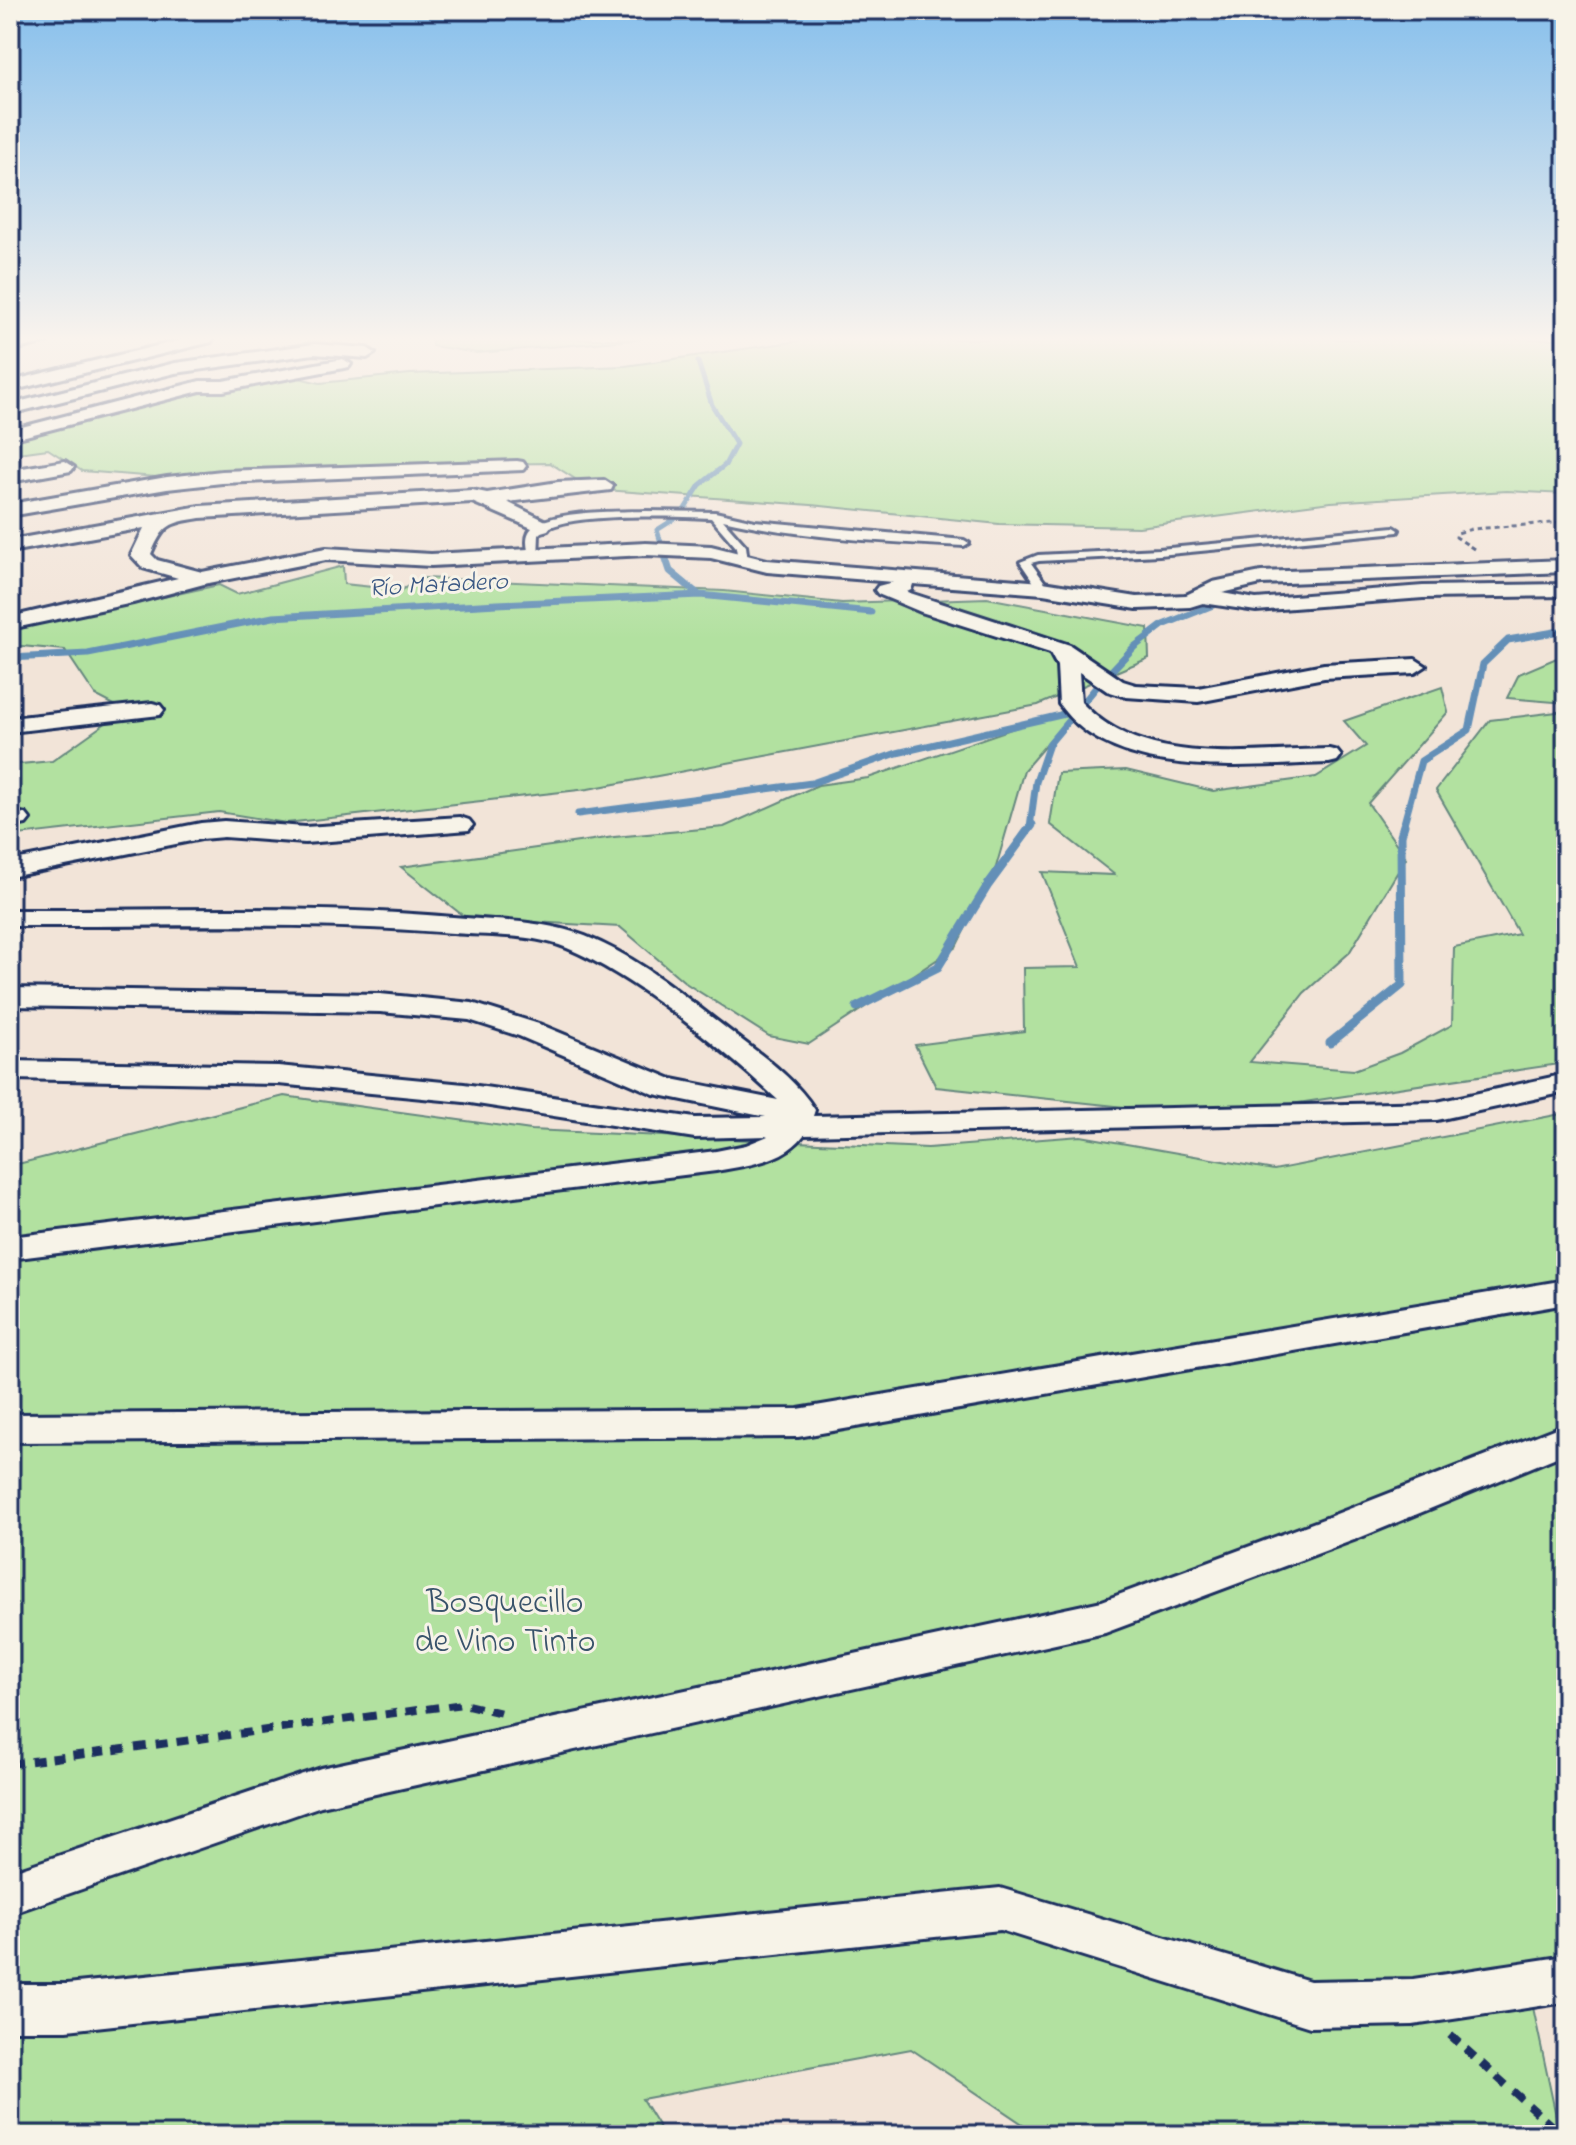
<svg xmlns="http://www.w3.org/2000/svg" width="1576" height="2145" font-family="'Indie Flower',sans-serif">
  <rect width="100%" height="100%" fill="#f2e4d8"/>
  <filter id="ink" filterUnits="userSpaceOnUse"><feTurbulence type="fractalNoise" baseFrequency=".0125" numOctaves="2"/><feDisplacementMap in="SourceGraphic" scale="16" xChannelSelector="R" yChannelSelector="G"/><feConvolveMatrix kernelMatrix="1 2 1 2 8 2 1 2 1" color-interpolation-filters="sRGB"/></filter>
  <g filter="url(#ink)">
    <path fill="#b2e1a0" stroke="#66887f" stroke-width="2" d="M432,339H642L477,353L432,346Z
      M813,339H1566V494L1507,491L1331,502L1139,527L999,524L811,505L591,489L550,463L319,466L156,477L82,471L48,449L10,454V439L197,394L290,376L320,383L410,374L625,366Z
      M343,566L344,584L401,590L424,578L724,591L842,603L987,598L1148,628L1149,658L1038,705L588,789L286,823L219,812L10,836V765L52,761L124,710L95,695L65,650L10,645V630L219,585L237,594Z
      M1566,654V703L1507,698L1519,674Z
      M1442,687L1448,712L1368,803L1406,858L1349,953L1304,993L1250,1062L1354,1070L1400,1053L1452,1025L1454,947L1519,934L1436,790L1490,720L1566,711V1063L1210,1116L936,1087L915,1045L1024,1031L1023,968L1080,967L1042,872L1115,875L1050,824L1058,773L1126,770L1213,791L1316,777L1366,746L1344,721Z
      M1079,706L1024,770L996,867L956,947L809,1044L769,1036L687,984L620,927L466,918L401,867L614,837L724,827L818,785L868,778Z
      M284,1096L531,1130L928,1148L1081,1136L1274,1170L1566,1113V1957L1527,1979L1560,2135H1039L911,2049L642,2099L664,2135H10V1166Z"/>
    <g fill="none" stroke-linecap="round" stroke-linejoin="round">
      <path stroke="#638fb7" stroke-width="5" d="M665,555L657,530L681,515L700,485L725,465L736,444L712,405L698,362"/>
      <path stroke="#638fb7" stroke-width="7" d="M664,553L670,571L699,595
        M10,658L88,654L273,617L497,604L700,595L871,612
        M578,814L812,783L897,753L1078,711
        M1030,827L1036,782L1049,744L1098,685L1134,647L1163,625L1223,601
        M1403,827L1421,761L1469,730L1483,664L1508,640L1566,630"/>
      <path stroke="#638fb7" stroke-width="9" d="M857,1007L938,967L988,885L1032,825
        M1330,1043L1402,985L1401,835L1404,825"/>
      <defs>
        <path id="lane" d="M646,511L715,512L755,521L964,540L969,543L964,546C884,542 801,538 723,520L746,546L748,561L743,564L738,561L736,547L711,518C677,517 561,511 539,534L538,559L529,557C528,549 525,540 529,532C542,509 622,512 646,511Z
          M1394,527L1399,530L1398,532L1159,555L1039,561L1031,563L1049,588L1043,591L1039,590L1020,562L1038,555L1159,549Z"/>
        <path id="street" d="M20,339H48L46,342L10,351V341Z
          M186,339H213L211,342L10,391V381Z
          M314,344L367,348L375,353L367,358L314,354L175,373L10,414V404L175,363Z
          M343,359L351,364L349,367L223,391H200L10,440V430L200,381H223Z
          M65,461L74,467L71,471L10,482V470Z
          M517,461L523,462L526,466L523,470L222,483L167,489L10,516V504L167,477L222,471Z
          M604,480L613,486L611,490L507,502L548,522L551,526L548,530L541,532L472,502L200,518C169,523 164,524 151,554L157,560L202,572L326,548L431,554L646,543L711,546L767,560L1043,582L1137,597L1186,595L1213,582L1261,572L1566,560V572L1261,584L1222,593L1256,599L1423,586L1566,584V596L1423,598L1256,611L1203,603L1190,607L1137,609L1043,594L913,584L911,590L907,592L1070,645L1123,681L1136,685L1198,688L1324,664L1415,659L1426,666L1415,673L1324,678L1198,702L1126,697L1107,691L1079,672L1081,702L1086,707C1147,768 1251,750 1329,749L1337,751L1341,756L1337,761L1329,763C1247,765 1113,782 1059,704L1057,666L1050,653L921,612L878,594L875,590L878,586L893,582L767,572L711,558L646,555L431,566L326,560L204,584L133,603L10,629V617L178,578L143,568L131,555L144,528L10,552V540L200,506L472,490L487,493L558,482Z
          M152,703L160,705L164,710L160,715L10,732V718Z
          M10,811L26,814L30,819L26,824L10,827Z
          M460,817L469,820L473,825L469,830L305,843L224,837L201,839L10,877V861L201,823L224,821L305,827Z
          M10,910C157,911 306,904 453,917C496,921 544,920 585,936C636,956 679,992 722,1025C755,1051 792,1074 815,1110L813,1116L1437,1102L1566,1074V1092L1437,1120L804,1135C784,1162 747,1165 716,1171L10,1259V1237L716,1151L746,1145L768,1136L695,1138L464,1102L278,1084L10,1079V1061L278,1066L464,1084L695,1118L766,1117L654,1094L519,1036L469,1020L380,1012L10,1006V988L380,994L472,1003L539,1024L672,1079L778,1100C723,1049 636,977 567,948C533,934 489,936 453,933C306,921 157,927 10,926Z
          M1566,1280V1304L798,1437L10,1442V1414L798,1409Z
          M1566,1424V1453L1354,1540L1105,1633L321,1806L10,1914V1872L321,1768L1102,1601L1326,1518Z
          M1000,1888L1310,1981L1413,1979L1566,1956V2002L1413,2025L1310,2027L1000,1930L67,2030H10V1984H67Z"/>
      </defs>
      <use href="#lane" stroke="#1b2f5e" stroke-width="6"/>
      <use href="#street" stroke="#1b2f5e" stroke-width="6"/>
      <path stroke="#1b2f5e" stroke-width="3" stroke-dasharray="5 4" stroke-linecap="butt" d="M1474,549L1456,537L1457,533L1472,529L1566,522"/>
      <path stroke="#1b2f5e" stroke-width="8" stroke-dasharray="12 9" stroke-linecap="butt" d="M10,1764L463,1704L502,1713
        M1450,2035L1562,2135"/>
      <use href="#lane" fill="#f7f3e8" fill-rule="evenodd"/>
      <use href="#street" fill="#f7f3e8" fill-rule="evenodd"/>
    </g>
  </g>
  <linearGradient id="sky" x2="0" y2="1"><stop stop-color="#86bfec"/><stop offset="0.53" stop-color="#f9f3ed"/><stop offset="1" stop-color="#f9f3ed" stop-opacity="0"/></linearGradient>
  <rect width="1576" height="639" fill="url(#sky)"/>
  <g text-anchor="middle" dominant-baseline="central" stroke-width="6" stroke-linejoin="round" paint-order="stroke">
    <g font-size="26" font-style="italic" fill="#395783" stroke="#f7f3e8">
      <text transform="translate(438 586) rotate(-3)">Río Matadero</text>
    </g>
    <g font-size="34" fill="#39536b" stroke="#f7f3e8">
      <text x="505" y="1604">Bosquecillo<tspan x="505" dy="39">de Vino Tinto</tspan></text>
    </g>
  </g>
  <rect width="1576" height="2145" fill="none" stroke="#f7f3e8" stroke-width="40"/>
  <rect x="20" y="20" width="1536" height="2105" fill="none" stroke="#1b2f5e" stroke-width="3" filter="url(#ink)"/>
</svg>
